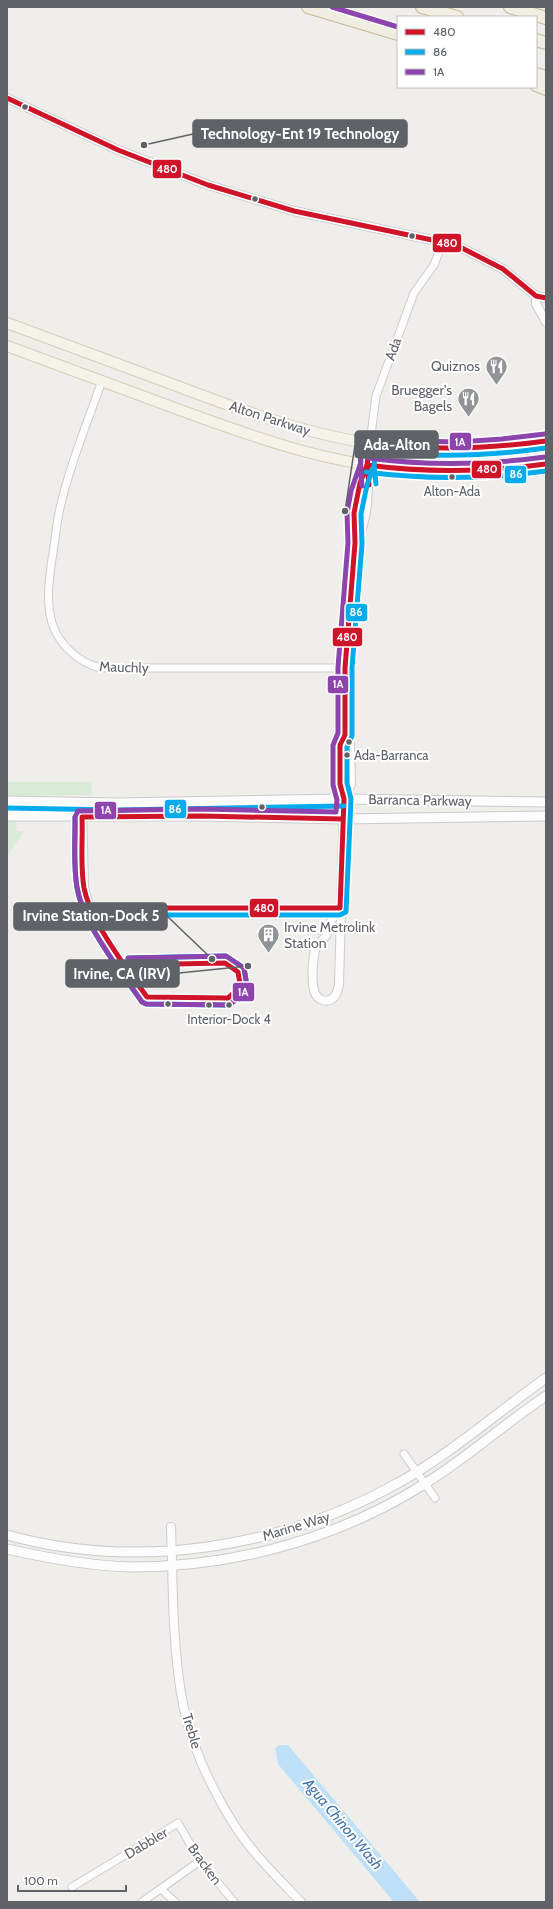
<svg xmlns="http://www.w3.org/2000/svg" width="553" height="1909" font-family="Cabin,sans-serif">
  <rect width="100%" height="100%" fill="#efeeea"/>
  <path fill="#d8ebd6" d="M7,782H91L92,795L7,796Z
    M7,821H15L17,831H24L7,856Z"/>
  <path fill="#bfe0f9" d="M279,1745H288L420,1902H394L278,1764L275,1748Z"/>
  <g fill="none" stroke-linecap="round" stroke-linejoin="round">
    <defs>
      <path id="minor" d="M102,381C87,423 70,465 60,508C56,525 55,542 52,559C49,580 46,602 52,623C59,645 79,663 101,668H345
        M370,443L376,396L414,293L434,265L443,241
        M404,1454L435,1498
        M72,1887L178,1823L200,1861L234,1902
        M161,1889L175,1902
        M142,1902L200,1861"/>
      <path id="tertiary" d="M7,98L118,150L208,185L294,211L456,245L503,269L536,296L546,298
        M536,296V304L546,322
        M355,543C373,514 366,476 370,443
        M344,799L351,784L350,745L345,735
        M82,803L84,888L90,908
        M340,908L332,919L326,936L315,949C313,961 311,978 314,990C316,1000 328,1005 335,996C338,992 338,988 339,984L344,799L340,784V745L345,735V668L355,543C351,518 356,488 367,465
        M171,1527C173,1582 172,1638 181,1693C188,1740 211,1789 237,1829C255,1856 279,1879 301,1902"/>
      <path id="secondary" d="M7,801L117,803L344,799L546,802
        M7,816H202L342,819L546,816
        M7,1535C137,1571 282,1548 398,1483C449,1455 498,1412 546,1378
        M7,1549C47,1558 89,1566 130,1567C234,1567 338,1539 426,1483C468,1457 505,1423 546,1396"/>
      <path id="primary" d="M7,323C61,343 115,363 169,383C240,410 310,436 386,446C439,452 493,449 546,441
        M7,346C65,367 122,389 180,410C256,438 329,464 410,470C456,474 501,471 546,464"/>
      <path id="motorway" d="M308,7L398,34
        M422,7L457,17
        M510,7L546,18
        M536,40L546,43
        M536,74L546,77
        M536,85L546,89"/>
    </defs>
    <use href="#minor" stroke="#cbcccc" stroke-width="9"/>
    <use href="#tertiary" stroke="#cbcccc" stroke-width="10"/>
    <use href="#secondary" stroke="#cacacb" stroke-width="11"/>
    <use href="#primary" stroke="#d7ceb8" stroke-width="12"/>
    <use href="#motorway" stroke="#c8b996" stroke-width="14"/>
    <use href="#minor" stroke="#fdfcfc" stroke-width="7"/>
    <use href="#tertiary" stroke="#fdfcfc" stroke-width="8"/>
    <use href="#secondary" stroke="#fdfcfc" stroke-width="9"/>
    <use href="#primary" stroke="#f4f2e9" stroke-width="10"/>
    <use href="#motorway" stroke="#f0ede3" stroke-width="12"/>
    <defs>
      <path id="bus-1" d="M7,98L118,150L208,185L294,211L456,245L503,269L536,296L546,298
        M367,465C427,473 486,472 546,464
        M369,485L367,465L370,443C429,451 487,449 546,441
        M90,908H340L344,799L340,784V745L345,735V668L355,543L354,513L360,483L367,465
        M225,963L238,972L240,984L235,992L228,998L147,997L124,965Z
        M124,965C109,942 90,916 84,888C80,865 83,840 82,817L202,816L342,819"/>
      <path id="bus-2" d="M366,472C427,480 486,479 546,471
        M376,484L374,465L376,451C433,458 489,456 546,448
        M7,808L117,810L344,806
        M75,817C76,841 73,865 77,888C82,916 101,943 117,967
        M90,915H340L346,912L351,799L347,783V747L352,736V668L362,544L361,514L367,485L373,468
        M120,971L142,1002L146,1004L229,1005L240,997L247,986L244,968L226,956L128,958"/>
      <path id="bus-3" d="M332,7L398,27
        M368,458C427,466 486,465 545,457
        M362,486C361,474 357,442 368,436L414,441L458,442L502,439L545,434
        M117,967C101,943 82,916 77,887C73,864 75,840 75,817L78,811L202,809L336,812L337,800L333,785V745L338,733V667L348,543L347,513L351,491L361,462
        M120,971L142,1002L146,1004L229,1005L240,997L247,986L244,968L226,956L128,958"/>
    </defs>
    <use href="#bus-1" stroke="#fff" stroke-width="8"/>
    <use href="#bus-2" stroke="#fff" stroke-width="8"/>
    <use href="#bus-3" stroke="#fff" stroke-width="8"/>
    <use href="#bus-1" stroke="#cf1429" stroke-width="5"/>
    <use href="#bus-2" stroke="#05abeb" stroke-width="5"/>
    <use href="#bus-3" stroke="#8e44ad" stroke-width="5"/>
  </g>
  <defs>
    <symbol id="restaurant-pin" viewBox="-11 -11 22 30"><path d="M0 17L-7.5 6A9.5 9.5 0 1 1 7.5 6Z" fill="#919496" stroke="#fff"/><path d="M-5-6h1v4h1v-4h1v4h1v-4h1v5L-1.5 .5V6h-2V.5L-5-1ZM5-6V6H3V1.5H1.5Q1.5-4 5-6Z" fill="#fff"/></symbol>
    <symbol id="building-pin" viewBox="-11 -11 22 30"><path d="M0 17L-7.5 6A9.5 9.5 0 1 1 7.5 6Z" fill="#919496" stroke="#fff"/><path d="M-4-6H4V6H1V3H-1V6H-4ZM-2.5-4.3h1.7v1.8h-1.7ZM.8-4.3h1.7v1.8H.8ZM-2.5-1h1.7V.8h-1.7ZM.8-1h1.7V.8H.8Z" fill="#fff"/></symbol>
  </defs>
  <g fill-rule="evenodd">
    <use href="#restaurant-pin" x="484" y="354" width="25" height="34"/>
    <use href="#restaurant-pin" x="456" y="386" width="25" height="34"/>
    <use href="#building-pin" x="256" y="922" width="25" height="34"/>
  </g>
  <g fill="#5f6368" stroke="#fff" stroke-width="1.5">
    <circle cx="25" cy="107" r="3.5"/>
    <circle cx="255" cy="199" r="3.5"/>
    <circle cx="412" cy="236" r="3.5"/>
    <circle cx="452" cy="477" r="3.5"/>
    <circle cx="349" cy="742" r="3.5"/>
    <circle cx="347" cy="755" r="3.5"/>
    <circle cx="262" cy="807" r="3.5"/>
    <circle cx="168" cy="1004" r="3.5"/>
    <circle cx="209" cy="1005" r="3.5"/>
    <circle cx="229" cy="1005" r="3.5"/>
  </g>
  <g text-anchor="middle" dominant-baseline="central" stroke-width="4" stroke-linejoin="round" paint-order="stroke">
    <g font-size="13" fill="#5f6368" stroke="#fff">
      <text x="452" y="491">Alton-Ada</text>
      <text x="354" y="755" text-anchor="start">Ada-Barranca</text>
      <text x="229" y="1019">Interior-Dock 4</text>
    </g>
    <g font-size="14" fill="#5f6368" stroke="#fff">
      <text transform="translate(393 349) rotate(-70)">Ada</text>
      <text transform="translate(270 418) rotate(18)">Alton Parkway</text>
      <text transform="translate(124 667) rotate(2)">Mauchly</text>
      <text transform="translate(420 800) rotate(1)">Barranca Parkway</text>
      <text transform="translate(296 1526) rotate(-17)">Marine Way</text>
      <text transform="translate(192 1731) rotate(73)">Treble</text>
      <text transform="translate(146 1843) rotate(-31)">Dabbler</text>
      <text transform="translate(205 1864) rotate(54)">Bracken</text>
    </g>
    <g font-size="14" fill="#5f6368" stroke="#fff" text-anchor="end">
      <text x="480" y="366">Quiznos</text>
      <text x="452" y="390">Bruegger's<tspan x="452" dy="16">Bagels</tspan></text>
      <text x="284" y="927" text-anchor="start">Irvine Metrolink<tspan x="284" dy="16">Station</tspan></text>
    </g>
    <g font-size="15" font-style="italic" fill="#4174aa" stroke="#fff">
      <text transform="translate(343 1824) rotate(50)">Agua Chinon Wash</text>
    </g>
  </g>
  <path fill="none" stroke="#5f6368" stroke-width="1.5" d="M144 145L193 134M345 511L355 445M212 959L167 916M248 966L179 973"/>
  <g fill="#5f6368" stroke="#fff" stroke-width="1.5">
    <circle cx="144" cy="145" r="4"/>
    <circle cx="345" cy="511" r="4"/>
    <circle cx="212" cy="959" r="4"/>
    <circle cx="248" cy="966" r="4"/>
  </g>
  <g fill="#5f6368" stroke="#5f6368" stroke-width="1.5">
    <rect x="193" y="120" width="214" height="27" rx="4"/>
    <rect x="355" y="431" width="83" height="27" rx="4"/>
    <rect x="14" y="903" width="153" height="27" rx="4"/>
    <rect x="66" y="960" width="113" height="27" rx="4"/>
  </g>
  <g font-size="15" text-anchor="middle" font-weight="bold" fill="#fff">
    <text x="300" y="139">Technology-Ent 19 Technology</text>
    <text x="397" y="450">Ada-Alton</text>
    <text x="91" y="921">Irvine Station-Dock 5</text>
    <text x="122" y="979">Irvine, CA (IRV)</text>
  </g>
  <g stroke="#fff" stroke-width="1.5">
    <rect x="152" y="159" width="30" height="20" rx="4" fill="#cf1429"/>
    <rect x="432" y="233" width="30" height="20" rx="4" fill="#cf1429"/>
    <rect x="449" y="432" width="23" height="19" rx="4" fill="#8e44ad"/>
    <rect x="471" y="460" width="31" height="19" rx="4" fill="#cf1429"/>
    <rect x="504" y="465" width="23" height="19" rx="4" fill="#05abeb"/>
    <rect x="345" y="603" width="23" height="19" rx="4" fill="#05abeb"/>
    <rect x="332" y="627" width="31" height="20" rx="4" fill="#cf1429"/>
    <rect x="327" y="675" width="22" height="19" rx="4" fill="#8e44ad"/>
    <rect x="164" y="799" width="23" height="20" rx="4" fill="#05abeb"/>
    <rect x="94" y="801" width="23" height="19" rx="4" fill="#8e44ad"/>
    <rect x="249" y="898" width="30" height="20" rx="4" fill="#cf1429"/>
    <rect x="232" y="982" width="23" height="20" rx="4" fill="#8e44ad"/>
  </g>
  <g font-size="11" text-anchor="middle" font-weight="bold" fill="#fff">
    <text x="167" y="173">480</text>
    <text x="447" y="247">480</text>
    <text x="460" y="446">1A</text>
    <text x="487" y="473">480</text>
    <text x="516" y="478">86</text>
    <text x="356" y="616">86</text>
    <text x="347" y="641">480</text>
    <text x="338" y="688">1A</text>
    <text x="175" y="813">86</text>
    <text x="106" y="814">1A</text>
    <text x="264" y="912">480</text>
    <text x="243" y="996">1A</text>
  </g>
  <rect width="553" height="1909" fill="none" stroke="#5f6368" stroke-width="16"/>
  <rect x="397" y="16" width="140" height="72" fill="#ffffff" stroke="#bfc1c3"/>
  <rect x="405" y="29" width="20" height="6" fill="#cf1429" stroke="#bfc1c3"/>
  <text x="433" y="36" font-size="12" fill="#5f6368">480</text>
  <rect x="405" y="49" width="20" height="6" fill="#05abeb" stroke="#bfc1c3"/>
  <text x="433" y="56" font-size="12" fill="#5f6368">86</text>
  <rect x="405" y="69" width="20" height="6" fill="#8e44ad" stroke="#bfc1c3"/>
  <text x="433" y="76" font-size="12" fill="#5f6368">1A</text>
  <path d="M18 1885v6h108v-6" fill="none" stroke="#5f6368" stroke-width="2"/>
  <text x="24" y="1885" font-size="12" fill="#5f6368" stroke="#ffffff" stroke-width="3" paint-order="stroke">100 m</text>
</svg>
